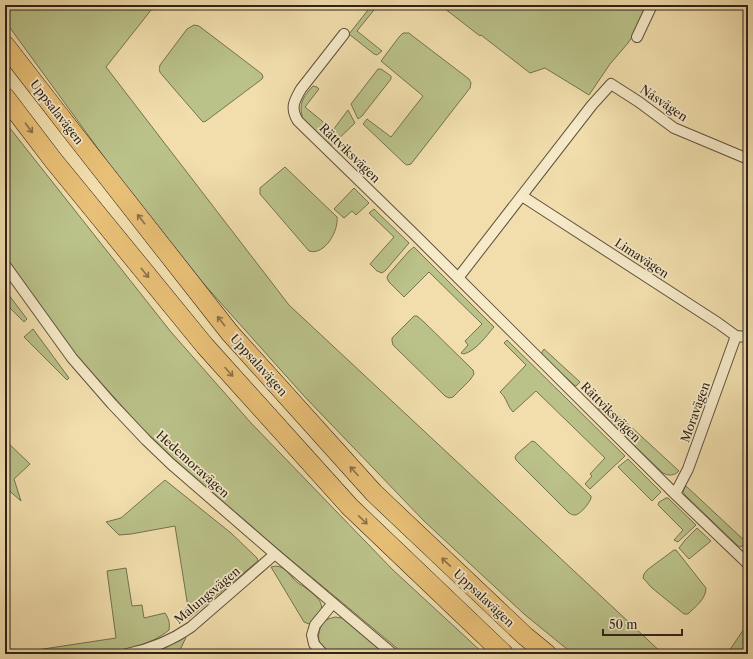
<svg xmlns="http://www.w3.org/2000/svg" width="753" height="659" font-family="'Libre Caslon Text',serif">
  <rect width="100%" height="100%" fill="#f1deac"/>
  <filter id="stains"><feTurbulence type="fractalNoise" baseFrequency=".005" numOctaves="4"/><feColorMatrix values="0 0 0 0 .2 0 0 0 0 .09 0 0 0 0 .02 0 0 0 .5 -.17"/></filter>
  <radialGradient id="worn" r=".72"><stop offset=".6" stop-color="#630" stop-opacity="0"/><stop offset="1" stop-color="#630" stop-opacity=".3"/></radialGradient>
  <path fill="#bac189" stroke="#747252" d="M5,5H155L106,67L289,305L663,654H573L524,614L424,521L304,396L203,283L115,172L5,21Z
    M372,5H378L357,31L382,51L377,55L374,54L349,34Z
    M440,5H633L645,11L636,31L628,43L610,64L589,95L545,68L530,73L481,35L480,36Z
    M194,25L199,26L262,74L263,77L262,79L206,121L203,122L201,120L163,76C159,72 159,70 160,65L187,29Z
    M403,33H409L414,37L469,79L471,83L470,88L411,164L407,165L405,164L363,124L367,119L391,137L423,96L381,61L399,37Z
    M378,69H381L391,76V79L362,116L358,119L351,104Z
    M313,86L317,87L319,89L305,107L333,130L348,110L355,123L331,146L329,145L303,119C298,104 303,97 313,86Z
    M5,122L171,332L251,423L393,570L484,654H404L279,550L175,460L140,426L75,354L5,257Z
    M285,167L337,217C339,230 325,256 309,251L260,194V188Z
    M354,188L369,203L356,215L352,211L344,218L334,209Z
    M374,209L409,243L386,270L382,273L377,271L370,264L394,237L369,213Z
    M414,247L494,327C486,336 477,350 464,354L461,353L468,345L465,341L482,324L429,272L404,297L389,282L387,278L388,275L409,251Z
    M5,290L27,319L24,322L5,303Z
    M414,316H417L424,322L473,370L474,374L470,380L453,397L449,398L445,396L393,345L392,341V338Z
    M33,329L69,378L67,380L24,337Z
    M507,340L625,456L590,489L585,484L592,476L590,474L605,458L536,391L513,412C507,406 507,398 500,392L526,365L504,343Z
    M544,349L580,382L576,386L574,385L542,355V352Z
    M603,401L679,471C674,476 669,476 663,473L614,426L598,408Z
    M5,440L30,464L14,479L21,501L5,487Z
    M532,441L535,442L591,496C591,499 591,499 589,502C587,506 579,515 575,515C572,515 571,514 569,513L516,460L515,457L517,454Z
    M628,459L661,492L652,501L618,467Z
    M165,480L231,533L257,558L258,561L188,619L180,617L179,615L188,606L187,601L175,526L131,534L119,535L106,522L121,518Z
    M686,486L746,542L744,545L740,547L736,544L685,495C682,491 684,489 686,486Z
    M666,498H668L696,525L678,542L674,540L683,530L658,505L659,502Z
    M697,528L711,541L689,559L679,548L685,540Z
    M674,550H676L706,588C706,599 695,607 688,614H684L652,588L643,578L644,574L647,570Z
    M276,566C287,567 290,577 298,583C299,584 301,585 303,586C321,599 331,608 309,624L304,622L271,567Z
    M126,568L132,606L142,605L144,618L165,613C169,619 170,623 169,630C150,646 118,653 94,654C82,655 71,654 59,654C43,654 26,654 10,654L116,638L107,571Z
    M335,617L342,618L385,654H328C326,652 323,649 321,647C316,639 319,623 328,619C330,618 333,618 335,617Z
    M748,623V642L741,654H727Z
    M189,631L180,650L179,654H146Z"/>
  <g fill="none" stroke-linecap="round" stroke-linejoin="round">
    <defs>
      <path id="street" d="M344,34L301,89C294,101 290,108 298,121L412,232L675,494L748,564
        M637,37L652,5
        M522,196L718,323L736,336L748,337
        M5,265L72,358L112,404L146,440L171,464L275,554L393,654
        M458,278L592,105L611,84L639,102L674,128L748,159
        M675,494L688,469L736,336
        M127,654C151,649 171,641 191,627L275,554
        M323,654L314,644L312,635L315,625L333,603"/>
      <path id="highway" d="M5,45L77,138L230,333L374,493L525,636L547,654
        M5,97L53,160L205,346L350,507L504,654"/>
    </defs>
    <use href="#street" stroke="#5f513e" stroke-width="12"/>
    <use href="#highway" stroke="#2e221a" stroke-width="20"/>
    <use href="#street" stroke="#f6eac9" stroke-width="10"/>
    <use href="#highway" stroke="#e8bf76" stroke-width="19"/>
  </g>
  <defs><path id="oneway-shaft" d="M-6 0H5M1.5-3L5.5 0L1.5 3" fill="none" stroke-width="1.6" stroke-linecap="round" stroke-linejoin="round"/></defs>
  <g stroke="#8b7048">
    <use href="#oneway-shaft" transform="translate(29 128) rotate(53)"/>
    <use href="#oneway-shaft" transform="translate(141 219) rotate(-128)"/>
    <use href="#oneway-shaft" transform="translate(145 273) rotate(51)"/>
    <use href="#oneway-shaft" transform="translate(221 321) rotate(-128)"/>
    <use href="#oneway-shaft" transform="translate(229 372) rotate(48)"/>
    <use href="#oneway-shaft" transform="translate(354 471) rotate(-132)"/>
    <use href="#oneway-shaft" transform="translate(363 520) rotate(44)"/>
    <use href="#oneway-shaft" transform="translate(446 562) rotate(-137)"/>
  </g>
  <g text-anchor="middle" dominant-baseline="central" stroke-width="3.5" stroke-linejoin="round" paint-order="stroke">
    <g font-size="12" fill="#2e221a" stroke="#f6eac9">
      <text transform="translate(664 103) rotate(34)">Nåsvägen</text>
      <text transform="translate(57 112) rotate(52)">Uppsalavägen</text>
      <text transform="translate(350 153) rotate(44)">Rättviksvägen</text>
      <text transform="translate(642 258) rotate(33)">Limavägen</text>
      <text transform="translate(259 365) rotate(48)">Uppsalavägen</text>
      <text transform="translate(611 412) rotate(45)">Rättviksvägen</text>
      <text transform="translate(695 412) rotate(-70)">Moravägen</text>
      <text transform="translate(193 464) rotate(42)">Hedemoravägen</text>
      <text transform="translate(207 595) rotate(-40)">Malungsvägen</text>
      <text transform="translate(484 598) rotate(43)">Uppsalavägen</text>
    </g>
  </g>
  <rect width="753" height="659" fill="none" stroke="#f1deac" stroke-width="20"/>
  <rect x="6" y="6" width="741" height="647" fill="none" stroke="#2e221a" stroke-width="2"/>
  <rect x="10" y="10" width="733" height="639" fill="none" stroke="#2e221a"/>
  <path d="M603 629v6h79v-6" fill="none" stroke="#2e221a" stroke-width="2"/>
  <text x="609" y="629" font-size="12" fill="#2e221a" stroke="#f6eac9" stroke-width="3" paint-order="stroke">50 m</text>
  <rect width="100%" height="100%" filter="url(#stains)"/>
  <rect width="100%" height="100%" fill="url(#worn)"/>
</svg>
